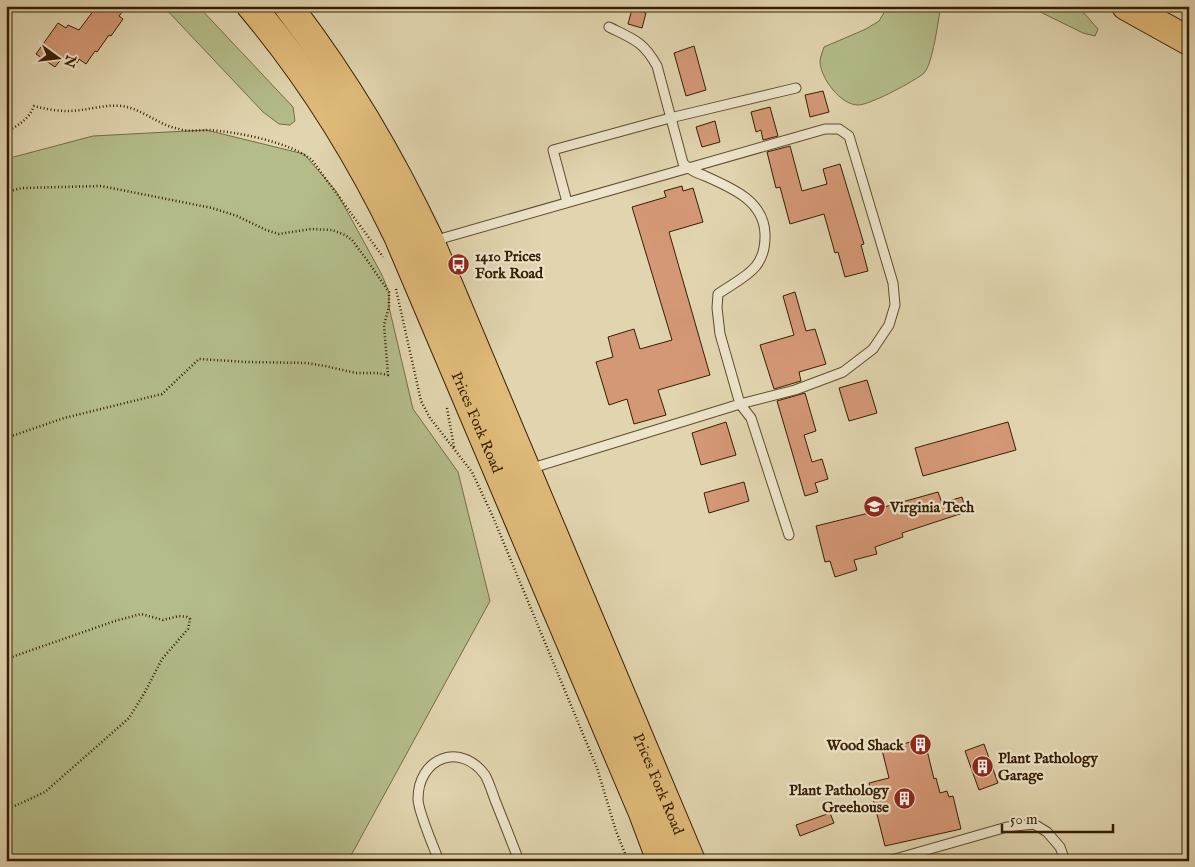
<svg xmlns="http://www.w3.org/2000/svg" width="1195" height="867" font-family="'IM FELL English',serif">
  <rect width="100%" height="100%" fill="#e1d5af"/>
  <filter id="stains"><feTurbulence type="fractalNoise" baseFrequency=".004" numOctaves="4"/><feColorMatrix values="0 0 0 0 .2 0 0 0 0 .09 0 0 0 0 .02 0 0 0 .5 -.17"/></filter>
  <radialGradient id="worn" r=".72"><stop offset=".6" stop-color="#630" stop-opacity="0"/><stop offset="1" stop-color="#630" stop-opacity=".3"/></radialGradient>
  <path fill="#b4bd8a" stroke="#746e45" d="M163,6H198L293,107L295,121L290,125L279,124L263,112Z
    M888,6H941C938,20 933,64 924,73C915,81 870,105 858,105C841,105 821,79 820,62C820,57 823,51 824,47L866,29L879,21Z
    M1028,6H1070L1084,13L1098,29L1095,36L1083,33Z
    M206,130L304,154L336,191L381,273L389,292V307L413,409L458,472L490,601L348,861H6V159L93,136Z"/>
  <path fill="#d59876" stroke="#351e00" d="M97,6H115L123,11L119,16L123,19L111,36L109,35L97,52L95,51L86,64L79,59L77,63L68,57L66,60L62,58L55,67L36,54L58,23L66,28L68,25L79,30Z
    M632,9L646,13L642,28L628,24Z
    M694,46L706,90L686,96L674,53Z
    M823,91L829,112L810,117L805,95Z
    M770,107L778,136L763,140L761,130L756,132L751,112Z
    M715,121L720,142L702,147L696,127Z
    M790,146L802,191L827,184L823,169L840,164L864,244L861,245L868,271L845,277L838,252L835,253L824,214L790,224L780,187L776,188L767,152Z
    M682,186L683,191L693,188L703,222L669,232L710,375L658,390L666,415L634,424L627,399L609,405L596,362L613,357L608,337L634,329L640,349L672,340L632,207L666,197L664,191Z
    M795,292L806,331L815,329L826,364L799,372L801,381L774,389L760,345L794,335L783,296Z
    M867,380L877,413L849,421L839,388Z
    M805,393L816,431L804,435L812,462L822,459L828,479L815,483L818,492L805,496L777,401Z
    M726,422L736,455L701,465L692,433Z
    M1008,422L1016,450L923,476L915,448Z
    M744,482L749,501L709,513L704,493Z
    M938,492L942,503L962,497L966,512L902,533L903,537L875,547L877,554L854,560L857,570L835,577L830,561L825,562L816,526L877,511V509Z
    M924,738L934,779L936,778L940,793L947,791L949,797L953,796L961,829L885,846L869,783L889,778L882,750Z
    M984,744L998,783L979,790L965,751Z
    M830,813L834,823L800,836L796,825Z"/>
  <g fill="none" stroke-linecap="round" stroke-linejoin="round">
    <defs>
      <path id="lane" d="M609,27C633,39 643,41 657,66L683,163C689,170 697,173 705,176C732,188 764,201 765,234C766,270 744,276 718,294L717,308L720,334L740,404L751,418L789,535
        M567,202L553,150L670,118L796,88
        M433,241L825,129H839L849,136L893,283L895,305L889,325L873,349L843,372L795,390L740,404L529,469
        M439,861C434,848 418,811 418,799C418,758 460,741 485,775C489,782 492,792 495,800C503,820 511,840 519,861
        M888,861L1007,827L1034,824L1047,832L1060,847L1065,861"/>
      <g id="primary">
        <path id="s1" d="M251,6C310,76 358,153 398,236L643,813L661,861"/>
        <path id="s2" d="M288,6C346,82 389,155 430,241L691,861"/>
      </g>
      <path id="highway" d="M1126,6L1189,41"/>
    </defs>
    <use href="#lane" stroke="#604c2c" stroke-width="11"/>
    <use href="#primary" stroke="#351e00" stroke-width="30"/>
    <use href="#highway" stroke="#351e00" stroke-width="30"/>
    <path stroke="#351e00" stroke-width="2.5" stroke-dasharray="1 2.5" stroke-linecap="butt" d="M6,132C19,125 28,120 34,106C45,109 57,111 68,111C86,111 104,104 122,106C143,109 158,125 179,129C188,132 199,130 209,130C237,132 290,142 312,160L383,257
      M6,192L22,188L101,186L212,208L237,216L266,230L279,234L311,229L332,230L345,235L352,240L367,260L389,292V307L384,325L388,375L377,373H356L325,366L307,363L247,362L199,359L162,394L64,418L6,438
      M396,289L421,401L430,418L472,472L493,517L597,768L616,831L628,861
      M447,408L454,447
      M6,659L115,621L141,614L163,620L179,616L187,617L190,619L188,629L162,659L145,692L129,718L45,792L6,810"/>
    <use href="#lane" stroke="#ece4cb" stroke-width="9"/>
    <use href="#primary" stroke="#e0ba78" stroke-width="28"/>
    <use href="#highway" stroke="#e0ba78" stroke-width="28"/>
  </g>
  <defs>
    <symbol id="bus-disc" viewBox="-11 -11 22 22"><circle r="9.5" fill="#8f2418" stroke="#ece4cb"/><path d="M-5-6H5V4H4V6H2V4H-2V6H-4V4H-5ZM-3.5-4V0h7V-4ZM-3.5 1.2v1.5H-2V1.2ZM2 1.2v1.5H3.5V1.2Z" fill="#fff"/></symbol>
    <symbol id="university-disc" viewBox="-11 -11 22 22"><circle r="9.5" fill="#8f2418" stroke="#ece4cb"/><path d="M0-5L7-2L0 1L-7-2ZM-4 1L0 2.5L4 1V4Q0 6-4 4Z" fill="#fff"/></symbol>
    <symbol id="building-disc" viewBox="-11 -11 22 22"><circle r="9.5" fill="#8f2418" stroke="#ece4cb"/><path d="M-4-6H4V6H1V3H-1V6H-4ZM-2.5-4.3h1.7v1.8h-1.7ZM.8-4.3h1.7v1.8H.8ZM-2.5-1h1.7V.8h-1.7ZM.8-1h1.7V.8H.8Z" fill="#fff"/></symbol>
  </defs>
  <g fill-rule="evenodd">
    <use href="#bus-disc" x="446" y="252" width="25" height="25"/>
    <use href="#university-disc" x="862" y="494" width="25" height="25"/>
    <use href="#building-disc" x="908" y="732" width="25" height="25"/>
    <use href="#building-disc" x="970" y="754" width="25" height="25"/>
    <use href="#building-disc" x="892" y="786" width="25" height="25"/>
  </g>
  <g text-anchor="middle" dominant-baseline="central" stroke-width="4.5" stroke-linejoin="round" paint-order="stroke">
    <g font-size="15" font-weight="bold" fill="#351e00" stroke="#ece4cb" text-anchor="start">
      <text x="475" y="256">1410 Prices<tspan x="475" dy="17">Fork Road</tspan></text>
      <text x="890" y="507">Virginia Tech</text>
      <text x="904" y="745" text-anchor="end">Wood Shack</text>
      <text x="998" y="758">Plant Pathology<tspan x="998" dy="17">Garage</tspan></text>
      <text x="889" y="790" text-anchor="end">Plant Pathology<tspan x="889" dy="17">Greehouse</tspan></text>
    </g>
    <g font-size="15" fill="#351e00" stroke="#ece4cb">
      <text stroke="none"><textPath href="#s1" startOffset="476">Prices Fork Road</textPath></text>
      <text stroke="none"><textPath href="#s2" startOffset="864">Prices Fork Road</textPath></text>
    </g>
  </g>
  <rect width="1195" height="867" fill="none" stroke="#e1d5af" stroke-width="25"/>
  <rect x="8" y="8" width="1180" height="852" fill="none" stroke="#351e00" stroke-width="2.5"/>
  <rect x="12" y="12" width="1170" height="842" fill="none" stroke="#351e00"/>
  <g transform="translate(58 58) rotate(105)" stroke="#ece4cb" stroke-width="4" paint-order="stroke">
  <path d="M0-4L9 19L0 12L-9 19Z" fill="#351e00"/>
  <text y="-8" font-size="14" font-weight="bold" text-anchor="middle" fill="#351e00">N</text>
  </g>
  <path d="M1002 824v8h111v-8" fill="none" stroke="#351e00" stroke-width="2.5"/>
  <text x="1010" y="824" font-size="15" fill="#351e00" stroke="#ece4cb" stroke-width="4" paint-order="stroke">50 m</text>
  <rect width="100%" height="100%" filter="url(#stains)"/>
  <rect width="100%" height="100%" fill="url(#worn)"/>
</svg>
